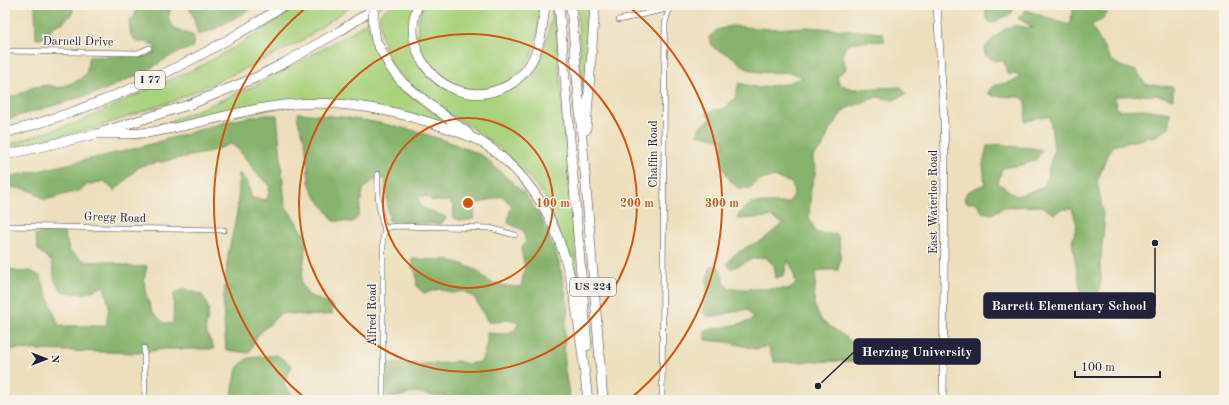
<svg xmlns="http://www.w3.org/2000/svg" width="1229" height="405" font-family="'Old Standard TT',serif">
  <rect width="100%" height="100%" fill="#f7f3e8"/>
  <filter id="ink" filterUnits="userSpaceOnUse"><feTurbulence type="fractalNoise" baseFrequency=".025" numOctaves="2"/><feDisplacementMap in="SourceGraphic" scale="8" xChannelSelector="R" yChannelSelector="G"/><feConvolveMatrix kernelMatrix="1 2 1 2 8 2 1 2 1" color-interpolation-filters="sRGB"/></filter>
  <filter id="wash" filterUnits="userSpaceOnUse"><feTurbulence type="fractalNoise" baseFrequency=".012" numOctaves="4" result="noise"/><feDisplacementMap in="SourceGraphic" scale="16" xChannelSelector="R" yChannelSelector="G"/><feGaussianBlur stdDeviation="0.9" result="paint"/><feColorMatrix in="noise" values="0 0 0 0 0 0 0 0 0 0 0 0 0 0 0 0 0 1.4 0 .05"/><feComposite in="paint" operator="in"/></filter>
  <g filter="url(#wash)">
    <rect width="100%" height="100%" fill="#eddfbc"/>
    <path fill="#a9d27d" stroke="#667a5c" d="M300,5H353L300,42L240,71L176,100L98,127L44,140L14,150L10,144L79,122L155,86L195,69L239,45Z
      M392,5H417L411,30L439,85L483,96L519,83L530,72L541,58L547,38L554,5L577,277L573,278L545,196L521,168L499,148L469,126L442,110L399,75L387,57L381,34L380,14Z
      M423,5H541L537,36L531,57L522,70L510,81L490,90L476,91L454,86L429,68L417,41L418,20Z
      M577,5H593L586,98L583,101Z
      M367,22L378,56L391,79L410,95L453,125L322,101L169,126L168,122L248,89L305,59L352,32Z"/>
    <path fill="#86b46c" stroke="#546b54" d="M35,5H51L73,9L72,14L62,23L53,26C49,33 46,39 36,39Z
      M134,5H172L168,18L175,29L194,36L193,47L174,54L146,71L102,91L5,120V98L18,95L33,87L48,85L59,88L79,80L86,74L89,57L146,56L155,53V46L147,42H137L131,36L129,20L134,17L137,9Z
      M188,5H258L215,29L198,35L193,15Z
      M986,5H1015L1011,14L991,23L986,18Z
      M1074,5H1092L1095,9L1107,13L1100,21L1091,25L1111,60L1120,66L1137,71L1145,84L1173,87V99L1155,95L1115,96L1117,110L1143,109L1170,113L1169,128L1156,136L1112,146L1107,155L1097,182L1101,201L1104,225L1100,266L1101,279L1097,303L1091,312L1085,316L1072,241L1077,225L1072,209H1061L1054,214L1041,206L1004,207L992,214L982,212L977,202L969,203L964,200L967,192L985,184L983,164L987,146C1000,143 1004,145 1016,147C1027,148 1031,147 1042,150L1036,160L1022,165L1002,168L998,183L1016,196L1031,192L1044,187L1054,150L1050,117H1039L1025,122L1026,101L1021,97L993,96L987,93L993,86L1017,80L1020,75L1007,74L1004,61L994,60L985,55V48C992,40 1003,26 1015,26C1021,26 1027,28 1034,28L1018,18L1026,10L1058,22L1070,25Z
      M731,26L771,29L808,27L882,33L885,41L853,42L846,46L842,54L846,69L837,76L839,84L853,89L901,87L906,94L894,100L877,97L845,109L830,129L822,148L813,156V161L816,171L811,188L809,217L816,233L838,235L841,254L838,270H822L816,273L814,305L821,320L847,338L858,348L861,361L774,362L768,346L756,349L727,342L705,340V331C721,326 739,326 754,319L747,309L716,316H707L702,313L706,298L707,279L711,266H719L724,282L728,289H790L796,284L793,270L788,260L784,275L776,278L774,265L765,257L752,259L731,269L727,264L734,255L749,246L763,240L783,223L771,217L737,219L740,213L751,203H788L794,195L792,183L773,177L759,180L750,188H738C721,173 720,162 724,140L697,134L700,127L711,119L706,113L714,110L724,109L735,98L739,83L759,88L775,85L785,84L796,80L803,78C800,76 796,74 792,73C779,71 764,75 751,70C740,67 739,60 731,56C720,50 712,52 709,37L717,30Z
      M298,113L342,117L379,123L416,131L452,143L483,156L525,194L540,216L553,246L560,266L568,307L565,329L564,365L570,400H489V396L473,397L472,400H446V396H433L417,392L396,397L387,398V363L415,364L449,363L457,361L467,364L481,362L487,343V333L505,334L515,330L519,322L508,319L497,322H488L474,297L464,291L453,293L439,289L424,293L417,287L416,273L412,267V259L448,260L462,264L478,271L486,279L492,283L506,286L521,287L525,267L521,248L526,242L523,230L508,223L510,210L512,206L502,196L476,204L473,219L463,221L453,218L454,206L448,201H433L425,196H418L421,207L447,218L441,224L389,221L385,178L374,180L363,189L358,217L352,222L334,221L314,194L309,182L305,140L298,121Z
      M268,115H277L285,205L307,238L301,283L308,295L333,306L332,314C315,317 298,314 281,313L257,336L249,353L226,350L223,306L228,254L237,214L239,185V173L247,182L252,198L267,200L270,185L258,175L239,150L231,144L206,153L140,166L122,184L114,191L104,181L87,185L81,190L45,200C31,189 22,186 5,189V177L38,171L137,148L230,121L256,116Z
      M63,230L70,252L86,262L107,261L132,267L147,266L144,280L146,295L152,311L164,323L173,324L174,293L185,289L202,295C211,309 209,314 205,329L214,349H164L138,353L5,349V267L18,272L31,271L40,276L59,326H106L109,306L104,286L84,294L63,292L55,281L52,262L38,250L35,234Z
      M277,355L292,366L283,384L297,400H231L237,368L248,358Z"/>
  </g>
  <g filter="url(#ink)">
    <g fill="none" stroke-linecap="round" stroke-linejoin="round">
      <defs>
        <path id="street" d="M619,20L670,8
          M5,51L138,53L149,48
          M378,174C377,192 379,213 385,230
          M5,226L224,230
          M385,230L389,227L398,226L490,228L515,235
          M144,348L145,400
          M383,400V237L385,230
          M662,400L665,24L668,12L673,5"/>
        <path id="secondary" d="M937,5L944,120L945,158L943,400"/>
        <path id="highway" d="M418,5C399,49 438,100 486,93C496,91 505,88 514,82C520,77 526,71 530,64C541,46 543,25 545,5
          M559,5L587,346
          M571,5L585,173L603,400
          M376,41L392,70L403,83L433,107L468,133
          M586,130L595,5
          M5,133C105,106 198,62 284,5
          M96,134C117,134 138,135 158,131C200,124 240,110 283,105C330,100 379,107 425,121C444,127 465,133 483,143C491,148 500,155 507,162C575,222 577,316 588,400
          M5,155L96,134L191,104L257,77L286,62L340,31L380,5"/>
      </defs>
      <use href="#street" stroke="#403e4e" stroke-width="6"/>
      <use href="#secondary" stroke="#403e4e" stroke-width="8"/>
      <use href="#highway" stroke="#403e4e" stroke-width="10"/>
      <use href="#street" stroke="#fff" stroke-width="5"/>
      <use href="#secondary" stroke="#fff" stroke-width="7"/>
      <use href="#highway" stroke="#fff" stroke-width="9"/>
      <defs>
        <path id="highway-bridge" d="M374,5L373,21L376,41"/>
      </defs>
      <use href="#highway-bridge" stroke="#403e4e" stroke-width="10" stroke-linecap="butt"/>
      <use href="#highway-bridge" stroke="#fff" stroke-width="9"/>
    </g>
  </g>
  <g fill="none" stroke="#d45411" stroke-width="2">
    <circle cx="468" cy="203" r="85"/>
    <circle cx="468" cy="203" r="169"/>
    <path d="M306 399A254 254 0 0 1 308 6M628 6A254 254 0 0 1 630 399"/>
  </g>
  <g text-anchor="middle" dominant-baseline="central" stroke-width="3" stroke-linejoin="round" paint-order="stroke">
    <g fill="#f7f3e8" stroke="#62616f" stroke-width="1">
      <rect x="135" y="71" width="30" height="18" rx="3"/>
      <rect x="570" y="278" width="46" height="18" rx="3"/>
    </g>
    <g font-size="11" font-weight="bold" fill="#22223b">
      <text x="150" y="80">I 77</text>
      <text x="593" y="287">US 224</text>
    </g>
    <g font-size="12" fill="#22223b" stroke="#f7f3e8">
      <text transform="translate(78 42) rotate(1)">Darnell Drive</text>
      <text transform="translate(654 154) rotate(-90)">Chaffin Road</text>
      <text transform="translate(934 202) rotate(-90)">East Waterloo Road</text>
      <text transform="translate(115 218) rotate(2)">Gregg Road</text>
      <text transform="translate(373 315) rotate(-90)">Alfred Road</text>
    </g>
  </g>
  <circle cx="468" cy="203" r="6" fill="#d45411" stroke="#f7f3e8" stroke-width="2"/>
  <g font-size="12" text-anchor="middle" font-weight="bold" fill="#d45411" stroke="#f7f3e8" stroke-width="3" stroke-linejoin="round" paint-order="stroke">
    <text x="553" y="207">100 m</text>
    <text x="637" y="207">200 m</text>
    <text x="722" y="207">300 m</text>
  </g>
  <path fill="none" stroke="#22223b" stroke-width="1.5" d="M1155 243L1155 306M818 386L854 352"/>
  <g fill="#22223b" stroke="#f7f3e8" stroke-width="1.5">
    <circle cx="1155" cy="243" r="4"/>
    <circle cx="818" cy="386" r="4"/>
  </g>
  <g fill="#22223b" stroke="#22223b" stroke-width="1.5">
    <rect x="984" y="293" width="171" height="25" rx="4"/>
    <rect x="854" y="339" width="126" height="25" rx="4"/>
  </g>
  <g font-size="13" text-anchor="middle" font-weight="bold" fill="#fff">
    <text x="1069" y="310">Barrett Elementary School</text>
    <text x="917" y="356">Herzing University</text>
  </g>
  <rect width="1229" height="405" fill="none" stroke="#f7f3e8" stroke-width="20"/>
  <g transform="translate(46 359) rotate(90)" stroke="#f7f3e8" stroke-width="3" paint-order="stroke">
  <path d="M0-3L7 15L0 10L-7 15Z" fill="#22223b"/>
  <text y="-6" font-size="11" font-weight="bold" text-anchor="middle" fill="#22223b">N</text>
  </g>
  <path d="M1075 371v6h85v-6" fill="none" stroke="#22223b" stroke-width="2"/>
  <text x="1081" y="371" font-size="12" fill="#22223b" stroke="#f7f3e8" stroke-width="3" paint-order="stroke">100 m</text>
</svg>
